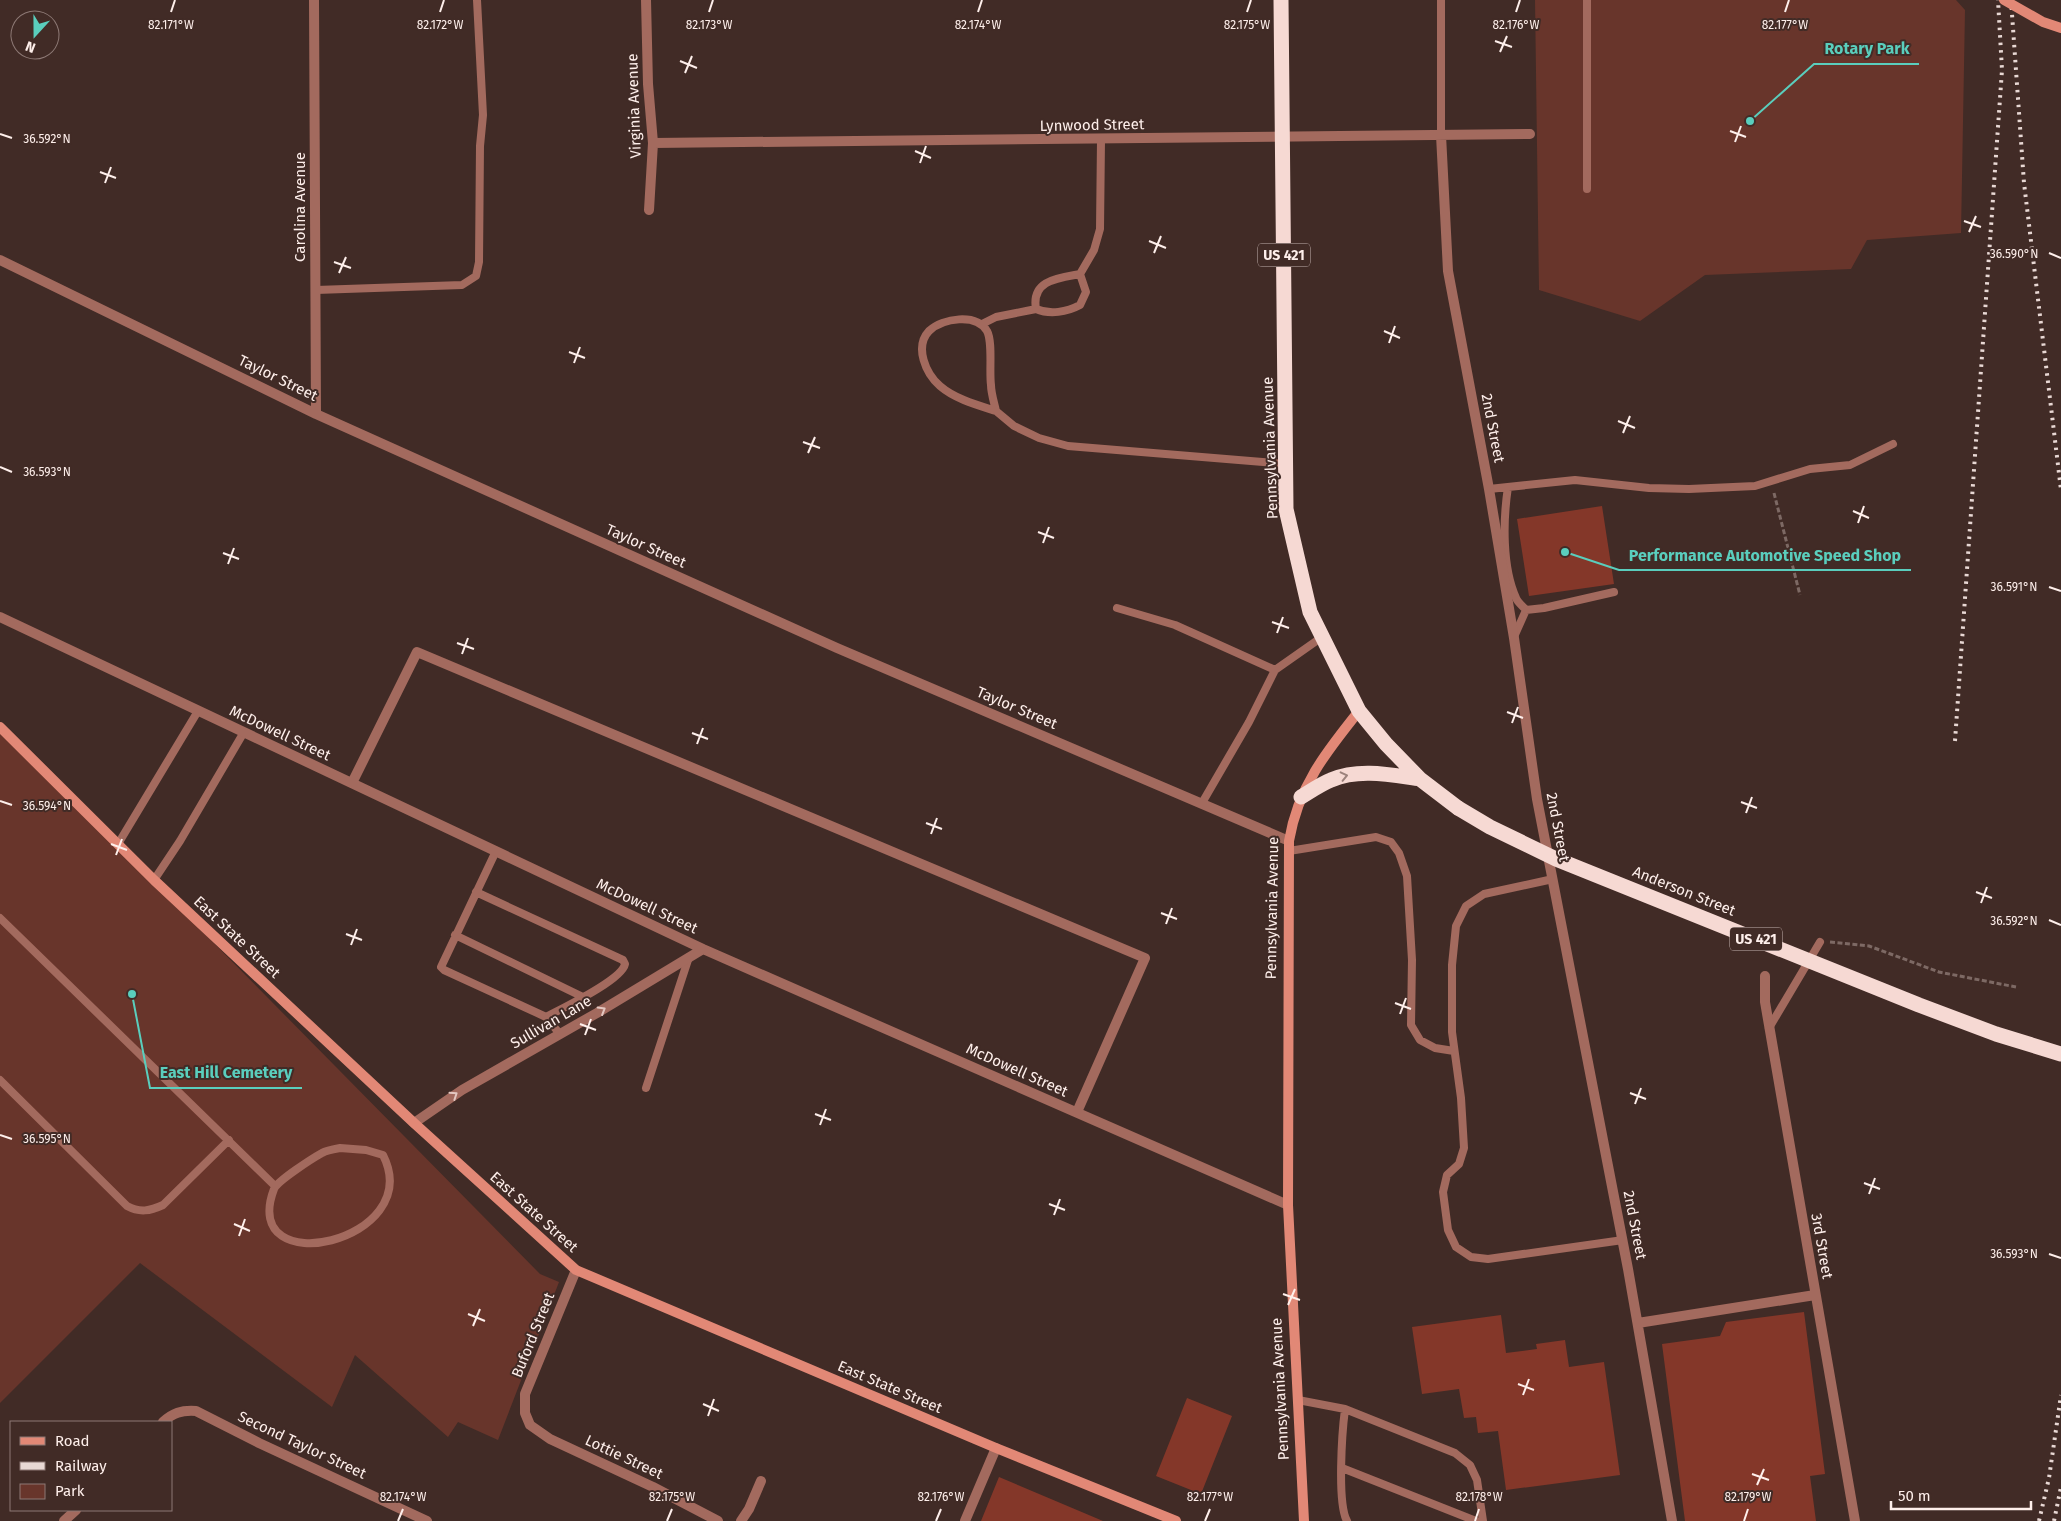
<svg xmlns="http://www.w3.org/2000/svg" width="2061" height="1521" font-family="'Fira Sans',sans-serif">
  <rect width="100%" height="100%" fill="#412b26"/>
  <path fill="#68352b" d="M1535,0H1956L1965,10L1961,233L1867,240L1851,269L1705,275L1640,321L1539,290Z
    M0,726L540,1274L559,1282L498,1440L458,1422L448,1437L355,1355L332,1407L140,1263L0,1403Z"/>
  <path fill="#843729" d="M1602,506L1614,584L1529,596L1517,519Z
    M1804,1312L1825,1474L1810,1476L1816,1521H1685L1662,1344L1720,1336L1726,1322Z
    M1501,1315L1506,1353L1537,1349L1536,1344L1565,1340L1569,1367L1604,1362L1620,1475L1506,1490L1498,1431L1478,1433L1476,1417L1464,1418L1459,1389L1422,1394L1412,1327Z
    M1187,1398L1232,1416L1201,1494L1156,1476Z
    M999,1477L1103,1521H981Z"/>
  <g fill="none" stroke-linecap="round" stroke-linejoin="round">
    <path stroke="#7d6964" stroke-width="3" stroke-dasharray="5 2.5" stroke-linecap="butt" d="M1774,493L1800,595
      M1830,942L1869,946L1939,972L2016,987"/>
    <path stroke="#a36a5e" stroke-width="8" d="M1587,0V189
      M1441,135V0
      M1080,274L1086,292L1080,305C1067,312 1050,315 1036,309C1031,280 1058,278 1080,274L1094,250L1100,229L1101,140
      M316,290L462,285L476,276L479,262L480,146L483,115L477,0
      M982,324L996,317L1036,309
      M996,411C977,405 955,399 940,386C926,374 914,347 929,331C943,318 976,313 987,331C993,342 989,371 991,385C991,393 994,402 996,411L1014,426L1039,438L1068,446L1286,464
      M1508,487C1503,520 1502,567 1516,598C1518,603 1523,606 1526,610L1544,608L1614,592
      M1489,489L1575,480L1649,488L1689,489L1755,486L1810,469L1850,465L1893,444
      M1117,608L1175,625L1275,670
      M1514,637L1526,610
      M1202,803L1249,722L1275,670L1322,637
      M118,844L198,711
      M496,851L441,967L444,970L546,1017L559,1033
      M1289,851L1376,837L1391,842L1399,853L1407,876L1412,960L1411,1025L1420,1040L1435,1048L1454,1051
      M1553,879L1484,894L1466,906L1456,926L1452,965V1032L1461,1098L1464,1148L1459,1164L1447,1175L1443,1192L1448,1230L1456,1247L1471,1257L1488,1259L1623,1240
      M154,880L180,841L244,732
      M476,892L623,960L625,964C622,980 563,1008 546,1017
      M0,918L275,1186
      M455,935L583,997
      M1769,1028L1820,942
      M0,1080L127,1206C140,1213 150,1211 163,1205L229,1140
      M646,1088L689,957
      M340,1148L366,1150L383,1155C427,1242 238,1284 274,1189C277,1181 313,1158 322,1153C327,1150 334,1149 340,1148Z
      M1298,1400L1345,1409L1455,1453L1470,1465L1477,1480L1483,1521
      M1345,1409C1342,1432 1337,1503 1347,1521
      M1342,1468L1476,1521"/>
    <path stroke="#a36a5e" stroke-width="10" d="M314,0L316,414
      M646,0L648,84L653,143L649,210
      M1441,135L1448,271L1489,489L1514,638L1537,799L1628,1269L1672,1521
      M653,143L1530,134
      M0,260L316,414L837,648L1289,841
      M0,617L703,949L1288,1205
      M352,783L417,652L1145,958L1077,1112
      M1765,976V1002L1855,1521
      M414,1123L462,1090L597,1013L703,949
      M576,1270L525,1394V1413L530,1425L550,1439L653,1487L718,1521
      M1638,1323L1815,1295
      M163,1422C173,1413 181,1410 196,1411L259,1443L427,1521
      M64,1521L76,1510
      M741,1521L749,1509L761,1481
      M965,1521L996,1448"/>
    <path stroke="#e28876" stroke-width="10" d="M0,727L154,880L414,1123L576,1270L996,1448L1176,1521
      M1304,1521L1288,1205L1289,841C1298,787 1326,752 1359,711"/>
    <path stroke="#f6d9d3" stroke-width="15" d="M1281,0L1286,509L1310,612L1359,711L1386,744L1420,779L1458,808
      M1301,797C1311,791 1321,784 1331,780C1359,768 1391,775 1420,779"/>
    <path stroke="#e8d8d4" stroke-width="4" stroke-dasharray="2.5 5" stroke-linecap="butt" d="M2011,0L2024,183L2061,490
      M1955,741L2002,70L1998,0
      M2039,1521L2049,1478L2061,1395
      M2054,1521L2061,1487"/>
    <path stroke="#e28876" stroke-width="10" d="M2004,0L2043,22L2061,28"/>
    <path stroke="#f6d9d3" stroke-width="15" d="M1458,808L1490,827L1556,859L1919,1005L1996,1034L2061,1054"/>
  </g>
  <defs><path id="oneway-chevron" d="M-2-3.5L2.5 0L-2 3.5" fill="none" stroke-width="1.6" stroke-linecap="round" stroke-linejoin="round" transform="scale(1.25)"/></defs>
  <use stroke="#9c827c" href="#oneway-chevron" transform="translate(1344 776) rotate(-13)"/>
  <g stroke="#e3c7c1">
    <use href="#oneway-chevron" transform="translate(602 1010) rotate(-31)"/>
    <use href="#oneway-chevron" transform="translate(454 1095) rotate(-34)"/>
  </g>
  <path fill="none" stroke="#feefeb" stroke-width="2" d="M171,12L175,0M440,12L444,0M709,12L713,0M978,12L982,0M1247,12L1251,0M1516,12L1520,0M1785,12L1789,0M1495,41L1512,47M1500,52L1507,36M680,61L697,68M685,73L692,56M1730,131L1746,137M0,134L12,138M1735,142L1741,126M915,151L931,158M920,163L926,146M100,172L116,178M105,183L111,167M1964,221L1981,227M1969,232L1976,216M1149,241L1166,248M1154,253L1161,236M2049,253L2061,258M334,262L351,268M339,273L346,257M1384,331L1400,338M1389,343L1395,326M569,352L585,358M574,363L580,347M1618,421L1635,428M1623,433L1630,416M803,442L820,448M808,453L815,437M0,467L12,472M1853,511L1869,518M1858,523L1864,506M1038,532L1054,538M1043,543L1049,527M223,553L239,559M228,564L234,548M2049,587L2061,591M1272,622L1289,628M1277,633L1283,617M457,643L474,649M462,654L468,638M1507,712L1523,718M1512,723L1518,707M692,733L708,739M697,744L703,728M0,801L12,805M1741,802L1757,808M1746,813L1752,797M926,823L942,829M931,834L937,818M111,844L127,850M116,855L122,839M1976,892L1992,898M1981,903L1987,887M1161,913L1177,919M2049,920L2061,925M1166,924L1172,908M346,934L362,940M351,945L357,929M1395,1003L1411,1009M1400,1014L1406,998M580,1024L596,1030M585,1035L591,1019M1630,1093L1646,1099M1635,1104L1641,1088M815,1114L831,1120M820,1125L826,1109M0,1135L12,1139M1864,1183L1880,1189M1869,1194L1875,1178M1049,1204L1065,1210M1054,1215L1060,1199M234,1224L250,1231M239,1236L245,1219M2049,1254L2061,1258M1283,1294L1300,1300M1288,1305L1295,1289M468,1314L485,1321M473,1326L480,1309M1518,1384L1534,1390M1523,1395L1529,1379M703,1404L719,1411M708,1416L714,1399M1752,1474L1769,1480M1757,1485L1764,1469M398,1521L403,1509M667,1521L672,1509M936,1521L941,1509M1205,1521L1210,1509M1475,1521L1479,1509M1744,1521L1748,1509"/>
  <g text-anchor="middle" dominant-baseline="central" stroke-width="4" stroke-linejoin="round" paint-order="stroke">
    <g fill="#412b26" stroke="#c5b4b0" stroke-width="1">
      <rect x="1258" y="243.5" width="52" height="23" rx="4"/>
      <rect x="1730" y="927.5" width="52" height="23" rx="4"/>
    </g>
    <g font-size="14" font-weight="bold" fill="#feefeb">
      <text x="1284" y="255">US 421</text>
      <text x="1756" y="939">US 421</text>
    </g>
    <g font-size="15" fill="#feefeb" stroke="#412b26">
      <text transform="translate(634 106) rotate(-92)">Virginia Avenue</text>
      <text transform="translate(1092 125) rotate(-1)">Lynwood Street</text>
      <text transform="translate(300 207) rotate(-90)">Carolina Avenue</text>
      <text transform="translate(278 378) rotate(26)">Taylor Street</text>
      <text transform="translate(1493 428) rotate(79)">2nd Street</text>
      <text transform="translate(1270 448) rotate(-92)">Pennsylvania Avenue</text>
      <text transform="translate(646 546) rotate(24)">Taylor Street</text>
      <text transform="translate(1017 708) rotate(23)">Taylor Street</text>
      <text transform="translate(280 733) rotate(25)">McDowell Street</text>
      <text transform="translate(1558 827) rotate(79)">2nd Street</text>
      <text transform="translate(1684 891) rotate(22)">Anderson Street</text>
      <text transform="translate(647 906) rotate(25)">McDowell Street</text>
      <text transform="translate(1272 908) rotate(-89)">Pennsylvania Avenue</text>
      <text transform="translate(237 937) rotate(43)">East State Street</text>
      <text transform="translate(551 1022) rotate(-30)">Sullivan Lane</text>
      <text transform="translate(1017 1070) rotate(24)">McDowell Street</text>
      <text transform="translate(534 1212) rotate(42)">East State Street</text>
      <text transform="translate(1635 1225) rotate(79)">2nd Street</text>
      <text transform="translate(1822 1246) rotate(80)">3rd Street</text>
      <text transform="translate(533 1335) rotate(-68)">Buford Street</text>
      <text transform="translate(890 1387) rotate(23)">East State Street</text>
      <text transform="translate(1280 1389) rotate(-93)">Pennsylvania Avenue</text>
      <text transform="translate(302 1445) rotate(25)">Second Taylor Street</text>
      <text transform="translate(624 1457) rotate(25)">Lottie Street</text>
    </g>
  </g>
  <g font-size="12" text-anchor="middle" fill="#feefeb" stroke="#412b26" stroke-width="4" stroke-linejoin="round" paint-order="stroke">
    <text x="440" y="29">82.172°W</text>
    <text x="709" y="29">82.173°W</text>
    <text x="978" y="29">82.174°W</text>
    <text x="1516" y="29">82.176°W</text>
    <text x="1785" y="29">82.177°W</text>
    <text x="171" y="29">82.171°W</text>
    <text x="1247" y="29">82.175°W</text>
    <text x="47" y="143">36.592°N</text>
    <text x="2014" y="258">36.590°N</text>
    <text x="47" y="476">36.593°N</text>
    <text x="2014" y="591">36.591°N</text>
    <text x="47" y="810">36.594°N</text>
    <text x="2014" y="925">36.592°N</text>
    <text x="47" y="1143">36.595°N</text>
    <text x="2014" y="1258">36.593°N</text>
    <text x="403" y="1501">82.174°W</text>
    <text x="672" y="1501">82.175°W</text>
    <text x="941" y="1501">82.176°W</text>
    <text x="1210" y="1501">82.177°W</text>
    <text x="1479" y="1501">82.178°W</text>
    <text x="1748" y="1501">82.179°W</text>
  </g>
  <path fill="none" stroke="#5acebd" stroke-width="2" d="M1750 121L1814 64H1919M1565 552L1619 570H1911M132 994L150 1088H302"/>
  <g fill="#5acebd" stroke="#412b26" stroke-width="2">
    <circle cx="1750" cy="121" r="5"/>
    <circle cx="1565" cy="552" r="5"/>
    <circle cx="132" cy="994" r="5"/>
  </g>
  <g font-size="16" text-anchor="middle" font-weight="bold" fill="#5acebd" stroke="#412b26" stroke-width="4" stroke-linejoin="round" paint-order="stroke">
    <text x="1867" y="54">Rotary Park</text>
    <text x="1765" y="561">Performance Automotive Speed Shop</text>
    <text x="226" y="1078">East Hill Cemetery</text>
  </g>
  <rect x="10" y="1421" width="162" height="90" fill="#412b26" stroke="#8d7975"/>
  <rect x="20" y="1437" width="25" height="8" fill="#e28876" stroke="#8d7975"/>
  <text x="55" y="1446" font-size="15" fill="#feefeb">Road</text>
  <rect x="20" y="1462" width="25" height="8" fill="#e8d8d4" stroke="#8d7975"/>
  <text x="55" y="1471" font-size="15" fill="#feefeb">Railway</text>
  <rect x="20" y="1484" width="25" height="15" fill="#68352b" stroke="#8d7975"/>
  <text x="55" y="1496" font-size="15" fill="#feefeb">Park</text>
  <g transform="translate(35 35) rotate(201)"><circle r="24" fill="#412b26" stroke="#8d7975"/>
  <path d="M0-4L9 19L0 12L-9 19Z" fill="#5acebd"/>
  <text y="-8" font-size="14" font-weight="bold" text-anchor="middle" fill="#feefeb">N</text>
  </g>
  <path d="M1891 1501v8h140v-8" fill="none" stroke="#feefeb" stroke-width="2.5"/>
  <text x="1898" y="1501" font-size="15" fill="#feefeb" stroke="#412b26" stroke-width="4" paint-order="stroke">50 m</text>
</svg>
